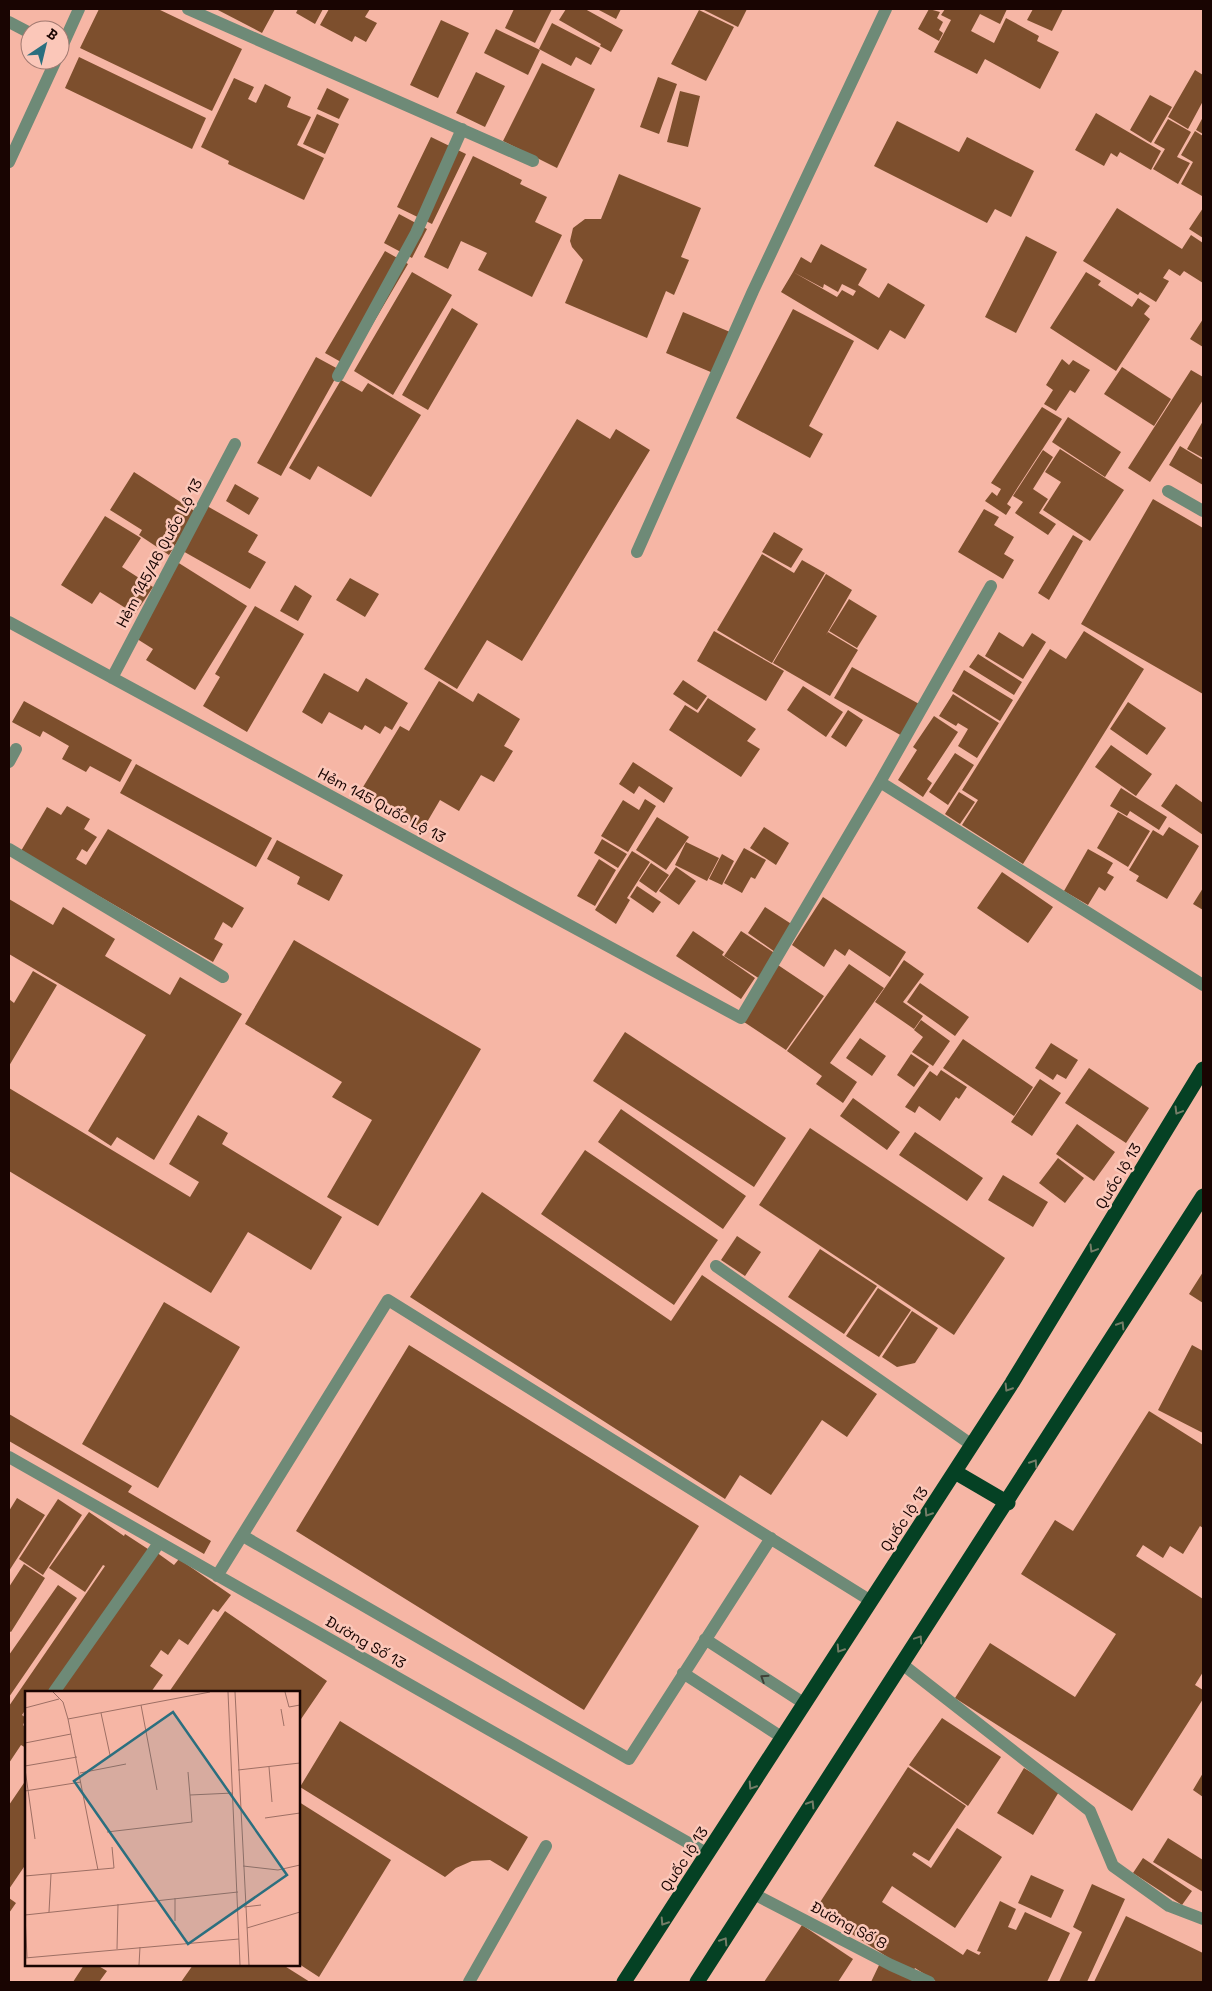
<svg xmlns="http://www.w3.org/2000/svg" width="1212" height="1991" font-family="'Space Grotesk',sans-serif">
  <rect width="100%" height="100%" fill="#f6b6a5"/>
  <path fill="#7d4f2d" d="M99,9H158L242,49L212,111L80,48Z
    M216,9H275L262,33Z
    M298,9H323L315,24L296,13Z
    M329,9H370L365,17L377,23L366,42L355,36L352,42L320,25Z
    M514,9H552L535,43L505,28Z
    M566,9H585L623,30L611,52L600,46L601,44L559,20Z
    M597,9H621L616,19Z
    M702,9H747L738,27Z
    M929,9L940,12L937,18L943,22L939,30L943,33L939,41L918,29Z
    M945,9H1007L1000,24L980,14L971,31L994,43L1006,18L1039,36L1037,41L1059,52L1040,89L985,59L977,74L934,52L951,20L941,15Z
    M1033,9H1063L1052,31L1027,20Z
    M699,10L734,27L706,81L671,64Z
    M441,20L469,33L438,98L410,85Z
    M552,23L600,48L591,65L576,57L571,66L539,49Z
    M496,29L540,50L528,75L484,53Z
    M79,57L206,118L192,149L65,88Z
    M542,63L595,89L557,168L503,141Z
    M1195,70L1203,75V101L1188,129L1168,117Z
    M476,72L505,86L485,127L456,113Z
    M658,77L677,84L659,134L640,127Z
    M234,78L254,87L248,99L256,103L265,84L291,97L287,107L311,117L297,145L324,158L304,200L228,164L229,161L201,147Z
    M327,88L349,99L339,119L317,109Z
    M680,91L700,96L688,147L667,142Z
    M1150,95L1172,107L1151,143L1130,130Z
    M1096,113L1161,151L1151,170L1120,152L1117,157L1111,153L1104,166L1075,150Z
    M317,114L339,124L325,154L303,144Z
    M1203,117V134L1196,130Z
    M1168,119L1191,132L1177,157L1190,163L1178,184L1153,169L1165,149L1154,143Z
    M897,121L959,152L967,137L1034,171L1011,217L995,209L987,223L874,166Z
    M1195,131L1203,136L1202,196L1181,184L1193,162L1181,155Z
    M431,137L466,154L432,224L397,207Z
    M473,156L522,180L520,184L547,197L535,222L562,235L532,297L478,270L487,253L461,241L448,269L424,257Z
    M619,174L701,208L681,257L689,260L674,295L666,291L647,338L565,303L583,260L572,247L570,241L573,228L585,219H601Z
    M1117,208L1182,249L1191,235L1203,243V283L1184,271L1180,276L1169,269L1163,278L1169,281L1156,302L1140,292L1138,295L1083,261Z
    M1203,208V238L1189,229Z
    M399,214L427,229L412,258L384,243Z
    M1026,236L1057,252L1016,333L985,317Z
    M821,244L867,269L858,285L879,298L888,283L925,305L905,339L890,330L878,350L781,292L793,272L837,297L842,290L853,296L856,291L842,284L838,292L824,284L823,288L793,272L801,257L811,263Z
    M385,251L408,264L348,366L325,353Z
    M412,272L452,295L393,395L354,371Z
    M1086,272L1101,281L1098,285L1132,307L1138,298L1150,306L1144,314L1150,319L1116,371L1050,328Z
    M452,308L478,324L428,410L402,395Z
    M793,309L854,341L809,426L823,434L810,458L736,418Z
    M683,312L730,332L713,373L666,353Z
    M1203,319V347L1190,339Z
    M316,357L340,370L281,476L257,463Z
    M1062,359L1069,365L1073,360L1090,370L1075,393L1070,390L1056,411L1044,404L1053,390L1046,385Z
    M1122,367L1171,399L1154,426L1104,394Z
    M1191,370L1203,377V400L1150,482L1128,468Z
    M341,380L362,392L368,383L421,415L371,497L318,466L310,480L289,468Z
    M1042,407L1062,419L1007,504L1011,507L1006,515L985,501L992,492L997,496L1001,489L991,483Z
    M1068,417L1121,452L1105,477L1052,442Z
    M577,419L610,439L616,429L650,450L522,661L487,640L457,689L424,669Z
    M1203,421V458L1187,449Z
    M1180,446L1203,460V485L1169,465Z
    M1060,449L1124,490L1090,541L1043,510L1061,482L1045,472Z
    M1043,450L1053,457L1033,489L1048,499L1039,513L1056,524L1048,535L1015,513L1023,502L1013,496Z
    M134,472L196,512L169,555L139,535L142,530L110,510Z
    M235,484L259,498L249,515L226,501Z
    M1153,499L1203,528V694L1081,624Z
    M207,506L258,535L248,552L266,562L250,589L181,550Z
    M984,509L999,517L994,525L1014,537L1004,554L1014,560L1003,579L958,552Z
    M105,516L141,538L122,567L153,587L135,614L100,592L92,604L61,585Z
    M774,532L803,549L791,568L762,552Z
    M1073,535L1083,541L1049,600L1038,593Z
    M762,554L794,573L802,560L825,573L772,663L717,630Z
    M174,560L247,606L195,690L146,660L153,649L134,637Z
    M826,574L852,590L826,635L828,632L858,650L830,696L773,663Z
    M350,578L379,594L365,617L336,600Z
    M295,585L312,596L298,621L280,611Z
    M849,599L877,616L857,648L829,631Z
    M255,606L304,634L247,732L203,706L220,677L215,674Z
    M714,631L784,671L766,701L697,661Z
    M1084,631L1144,669L1023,864L962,825L978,800L962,790L1050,649L1066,659Z
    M999,632L1023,647L1032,633L1046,642L1023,679L985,656Z
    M978,654L1022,682L1014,695L969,667Z
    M852,667L921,705L904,737L834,698Z
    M964,670L1013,700L1000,721L952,691Z
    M324,673L358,692L366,678L408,703L392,730L385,726L380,734L365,725L362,730L329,712L322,724L302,712Z
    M683,680L707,696L697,710L673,694Z
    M439,681L473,702L478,693L520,719L504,746L513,751L494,782L481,775L459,811L440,800L423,829L360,792L400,726L409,731Z
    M803,686L843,712L826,737L787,710Z
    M953,694L999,723L977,758L958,746L968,729L958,723L956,726L939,716Z
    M708,698L756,729L747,741L760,749L741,777L669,730L685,705L698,713Z
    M24,701L132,760L120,782L90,766L86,772L62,759L69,746L43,731L40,737L12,722Z
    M1128,702L1166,728L1147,755L1110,729Z
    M848,710L863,720L846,747L831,737Z
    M934,716L958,732L927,779L932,783L923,797L898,780L917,750L913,747Z
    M1111,745L1152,774L1136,796L1095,767Z
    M955,753L974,765L948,805L929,792Z
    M633,762L673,788L664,803L639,786L634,794L619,784Z
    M136,764L272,838L256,867L120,793Z
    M1176,784L1203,803V835L1161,806Z
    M1121,788L1167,817L1159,830L1130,811L1127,816L1110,806Z
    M959,792L975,802L960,824L945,814Z
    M645,799L656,806L628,852L601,836L623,800L639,810Z
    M67,806L90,819L84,829L97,837L87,852L82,849L76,859L86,865L108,829L244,908L232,928L223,922L214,939L223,944L213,962L21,851L47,807L61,815Z
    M1118,812L1150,831L1128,867L1097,848Z
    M657,817L689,837L666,870L636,850Z
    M764,827L789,843L776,865L750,848Z
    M1169,827L1199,846L1167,899L1136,881L1139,876L1129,870L1153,830L1163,836Z
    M602,839L627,854L618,868L594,853Z
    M277,840L343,875L329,901L297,884L300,877L267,859Z
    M686,842L719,858L707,881L675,865Z
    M744,848L766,860L755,879L751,877L742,893L724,883Z
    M1088,849L1113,863L1107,873L1114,877L1105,891L1099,887L1088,905L1064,891Z
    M632,851L650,862L627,898L630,900L616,924L595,910Z
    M722,854L734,861L722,885L709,879Z
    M599,859L616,870L595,906L577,896Z
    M651,863L669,875L656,893L639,881Z
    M676,867L696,881L679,905L659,891Z
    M1002,872L1053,907L1028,943L977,908Z
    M637,886L661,902L653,913L630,897Z
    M1203,888V910L1193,904Z
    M823,897L906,952L890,977L849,949L845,956L835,949L824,967L792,945Z
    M9,899L53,925L63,907L115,939L105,956L170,995L180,977L242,1014L154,1160L117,1137L111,1146L88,1131L146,1035L9,954Z
    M765,907L793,925L775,952L748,933Z
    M693,931L724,952L722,955L755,978L741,999L676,956Z
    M741,931L776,954L760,979L724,956Z
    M294,940L481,1049L378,1226L327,1197L372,1120L332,1097L342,1082L245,1024Z
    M904,960L924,974L903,1002L923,1016L914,1029L875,1002Z
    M849,964L884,988L830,1063L857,1082L843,1103L816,1084L822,1076L787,1051Z
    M778,965L824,996L786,1050L741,1020Z
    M33,971L57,985L9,1066V999L14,1003Z
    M920,983L969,1017L955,1036L907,1002Z
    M921,1020L950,1041L933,1066L912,1052L923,1037L914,1030Z
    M625,1032L786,1138L754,1187L593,1081Z
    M860,1038L886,1056L872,1076L846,1058Z
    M963,1039L1033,1087L1014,1116L943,1068Z
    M1051,1043L1078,1060L1066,1079L1057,1074L1053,1080L1035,1068Z
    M911,1054L929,1066L914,1087L897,1075Z
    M1089,1068L1149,1108L1126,1143L1065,1103Z
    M941,1070L967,1087L959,1099L956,1097L940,1121L919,1106L915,1113L905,1107L930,1071L937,1076Z
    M1040,1079L1061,1093L1032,1136L1011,1122Z
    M9,1088L190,1197L199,1182L169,1164L198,1115L228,1133L222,1144L342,1217L311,1270L248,1232L211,1293L9,1171Z
    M853,1098L900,1132L887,1150L840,1116Z
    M621,1109L746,1196L723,1229L598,1142Z
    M1077,1124L1115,1152L1094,1181L1056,1154Z
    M810,1128L1005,1258L954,1335L759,1205Z
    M915,1132L983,1178L967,1201L899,1155Z
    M585,1150L718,1240L674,1305L541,1214Z
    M1058,1158L1084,1178L1065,1203L1039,1183Z
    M1003,1175L1048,1202L1033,1227L988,1200Z
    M482,1192L671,1321L702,1275L877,1394L847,1437L822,1420L771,1495L740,1475L725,1499L410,1297Z
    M737,1236L761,1252L745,1276L721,1260Z
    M820,1249L877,1286L844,1334L788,1297Z
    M1203,1272V1303L1189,1294Z
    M878,1288L911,1310L879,1357L846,1336Z
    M164,1302L240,1347L158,1488L82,1444Z
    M912,1311L938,1328L915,1363L897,1367L882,1357Z
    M409,1345L699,1526L584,1710L296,1531Z
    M1192,1345L1203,1351V1433L1158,1410Z
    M1149,1411L1203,1445V1528L1200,1526L1183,1554L1170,1546L1163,1558L1143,1545L1136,1556L1203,1599V1672L1195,1685L1203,1690V1699L1132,1811L955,1698L990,1643L1075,1697L1116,1634L1021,1574L1055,1520L1073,1531Z
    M9,1414L132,1486L128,1492L211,1541L204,1554L9,1441Z
    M17,1498L45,1515L9,1571V1511Z
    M58,1499L82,1515L43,1575L19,1559Z
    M89,1512L124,1536L125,1534L151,1551L50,1692H26V1709L22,1715L26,1718L23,1725L26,1728V1748L21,1745L9,1763V1706L105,1566L103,1565L85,1592L49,1568Z
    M156,1552L174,1565L179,1559L231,1595L218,1612L213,1609L188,1645L179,1639L168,1655L161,1650L150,1666L163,1675L151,1692H57Z
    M24,1564L45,1578L11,1632L9,1631V1587Z
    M58,1585L77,1598L9,1697V1655Z
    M225,1611L327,1681L299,1722V1692H169Z
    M942,1718L1001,1757L968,1806L909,1765Z
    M340,1721L528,1837L508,1871L490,1860L472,1861L456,1868L445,1877L300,1787Z
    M908,1767L966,1806L929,1861L914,1852L912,1855L931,1868L957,1828L1002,1857L955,1928L892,1886L882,1902L963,1955L967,1949L979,1955L981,1952L977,1951L1000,1901L1016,1909L1008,1927L1016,1930L1025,1912L1070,1933L1047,1982H937L915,1968L912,1973L815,1910Z
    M1024,1768L1060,1790L1033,1835L997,1813Z
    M1203,1773V1797L1193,1790Z
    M26,1780V1868L24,1867L9,1889V1805Z
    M299,1802L391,1860L319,1977L299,1964Z
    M1168,1838L1203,1860V1892L1153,1862Z
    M1143,1858L1192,1891L1182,1905L1133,1873Z
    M1031,1875L1064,1890L1051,1918L1018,1903Z
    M1092,1884L1125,1899L1087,1982H1059L1082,1932L1073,1927Z
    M9,1898L16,1903L9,1913Z
    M1126,1916L1203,1953V1982H1094Z
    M802,1925L853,1959L838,1982H764Z
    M880,1963L922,1982H871Z
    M84,1965H97L107,1971L99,1982H73Z
    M193,1965H283L310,1982H181Z"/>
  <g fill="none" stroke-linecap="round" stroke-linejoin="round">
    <path stroke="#6e8a77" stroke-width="12" d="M188,9L533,161
      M9,22L30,33
      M60,51L79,9
      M9,162L56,60
      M338,376L416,233L462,129
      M1168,491L1203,511
      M637,552L753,291L886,9
      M9,622L741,1018L880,782L1203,985
      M112,678L235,444
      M9,762L16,749
      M880,782L991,586
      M9,849L223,977
      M716,1266L972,1445
      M9,1457L708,1854
      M243,1536L629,1759L771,1538
      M217,1576L388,1300L871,1601
      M705,1639L805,1704
      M902,1664L1090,1811L1113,1866L1169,1906L1203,1919
      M683,1673L783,1738
      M54,1692L159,1543
      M754,1894L891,1965L929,1982
      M469,1982L546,1846"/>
    <path stroke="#054124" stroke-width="15" d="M955,1472L1008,1503
      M624,1982L1012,1383L1203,1069
      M697,1982C865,1720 1036,1460 1203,1196"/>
  </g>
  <defs><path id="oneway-chevron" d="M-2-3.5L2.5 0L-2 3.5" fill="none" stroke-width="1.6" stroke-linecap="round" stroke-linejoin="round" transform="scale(1.25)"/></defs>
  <g stroke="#747d67">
    <use href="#oneway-chevron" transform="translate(1178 1111) rotate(121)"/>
    <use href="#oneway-chevron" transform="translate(1093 1249) rotate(121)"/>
    <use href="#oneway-chevron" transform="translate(1121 1325) rotate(-58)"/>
    <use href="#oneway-chevron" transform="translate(1008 1388) rotate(122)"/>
    <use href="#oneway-chevron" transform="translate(1034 1463) rotate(-57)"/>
    <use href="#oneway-chevron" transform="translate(928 1513) rotate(123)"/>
    <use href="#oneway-chevron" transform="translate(919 1639) rotate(-56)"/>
    <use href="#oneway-chevron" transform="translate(840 1649) rotate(123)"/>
    <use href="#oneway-chevron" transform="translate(752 1786) rotate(123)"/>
    <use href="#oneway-chevron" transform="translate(811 1804) rotate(-58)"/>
    <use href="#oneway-chevron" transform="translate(664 1922) rotate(123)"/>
    <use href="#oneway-chevron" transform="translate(724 1941) rotate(-57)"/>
  </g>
  <use stroke="#3f4137" href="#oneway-chevron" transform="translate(764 1678) rotate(-147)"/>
  <g text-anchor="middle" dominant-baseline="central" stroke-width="5" stroke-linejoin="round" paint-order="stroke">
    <g font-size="15" fill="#190502" stroke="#fbc7b9">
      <text transform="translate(159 553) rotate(-62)">Hẻm 145/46 Quốc Lộ 13</text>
      <text transform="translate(382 805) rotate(28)">Hẻm 145 Quốc Lộ 13</text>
      <text transform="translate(1118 1176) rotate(-59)">Quốc lộ 13</text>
      <text transform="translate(904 1519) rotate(-57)">Quốc lộ 13</text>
      <text transform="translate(366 1642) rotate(30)">Đường Số 13</text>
      <text transform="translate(684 1859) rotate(-57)">Quốc lộ 13</text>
      <text transform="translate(849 1925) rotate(28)">Đường Số 8</text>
    </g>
  </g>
  <g transform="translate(25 1691)">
    <rect width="275" height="275" fill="#f6b6a5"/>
    <path fill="none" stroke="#9e6f64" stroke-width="1" d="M28,1L38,11L43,28L73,179M203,1L215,274M210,1L224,274M260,1L264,16L275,14M116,14L132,99M0,17L34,8M256,18L259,35M76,22L85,64M43,28L185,1M0,52L46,43M0,75L52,66M244,76L247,111M0,78L10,148M213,79L275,72M163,81L165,104M55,82L101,73M0,100L56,91M240,127L275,122M82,141L167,131L165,104L208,102M218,175L253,179L275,174M0,185L89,177L87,156M150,207V230M219,216L236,214M24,221L26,183M0,224L213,201M0,224L2,266M222,237L275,221M92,258L93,213M0,267L214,248M114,274L115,256"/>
    <path fill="#2b6f7f" fill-opacity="0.15" stroke="#2b6f7f" stroke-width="2.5" d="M148,21L262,184L163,253L49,90Z"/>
    <rect width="275" height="275" fill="none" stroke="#190502" stroke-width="2.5"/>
  </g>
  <rect width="1212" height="1991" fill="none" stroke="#190502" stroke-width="20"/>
  <g transform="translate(45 45) rotate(35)"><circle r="24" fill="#fbc7b9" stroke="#a17970"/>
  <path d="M0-4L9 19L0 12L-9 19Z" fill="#2b6f7f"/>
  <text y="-8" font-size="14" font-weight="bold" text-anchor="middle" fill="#190502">B</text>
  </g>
</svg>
